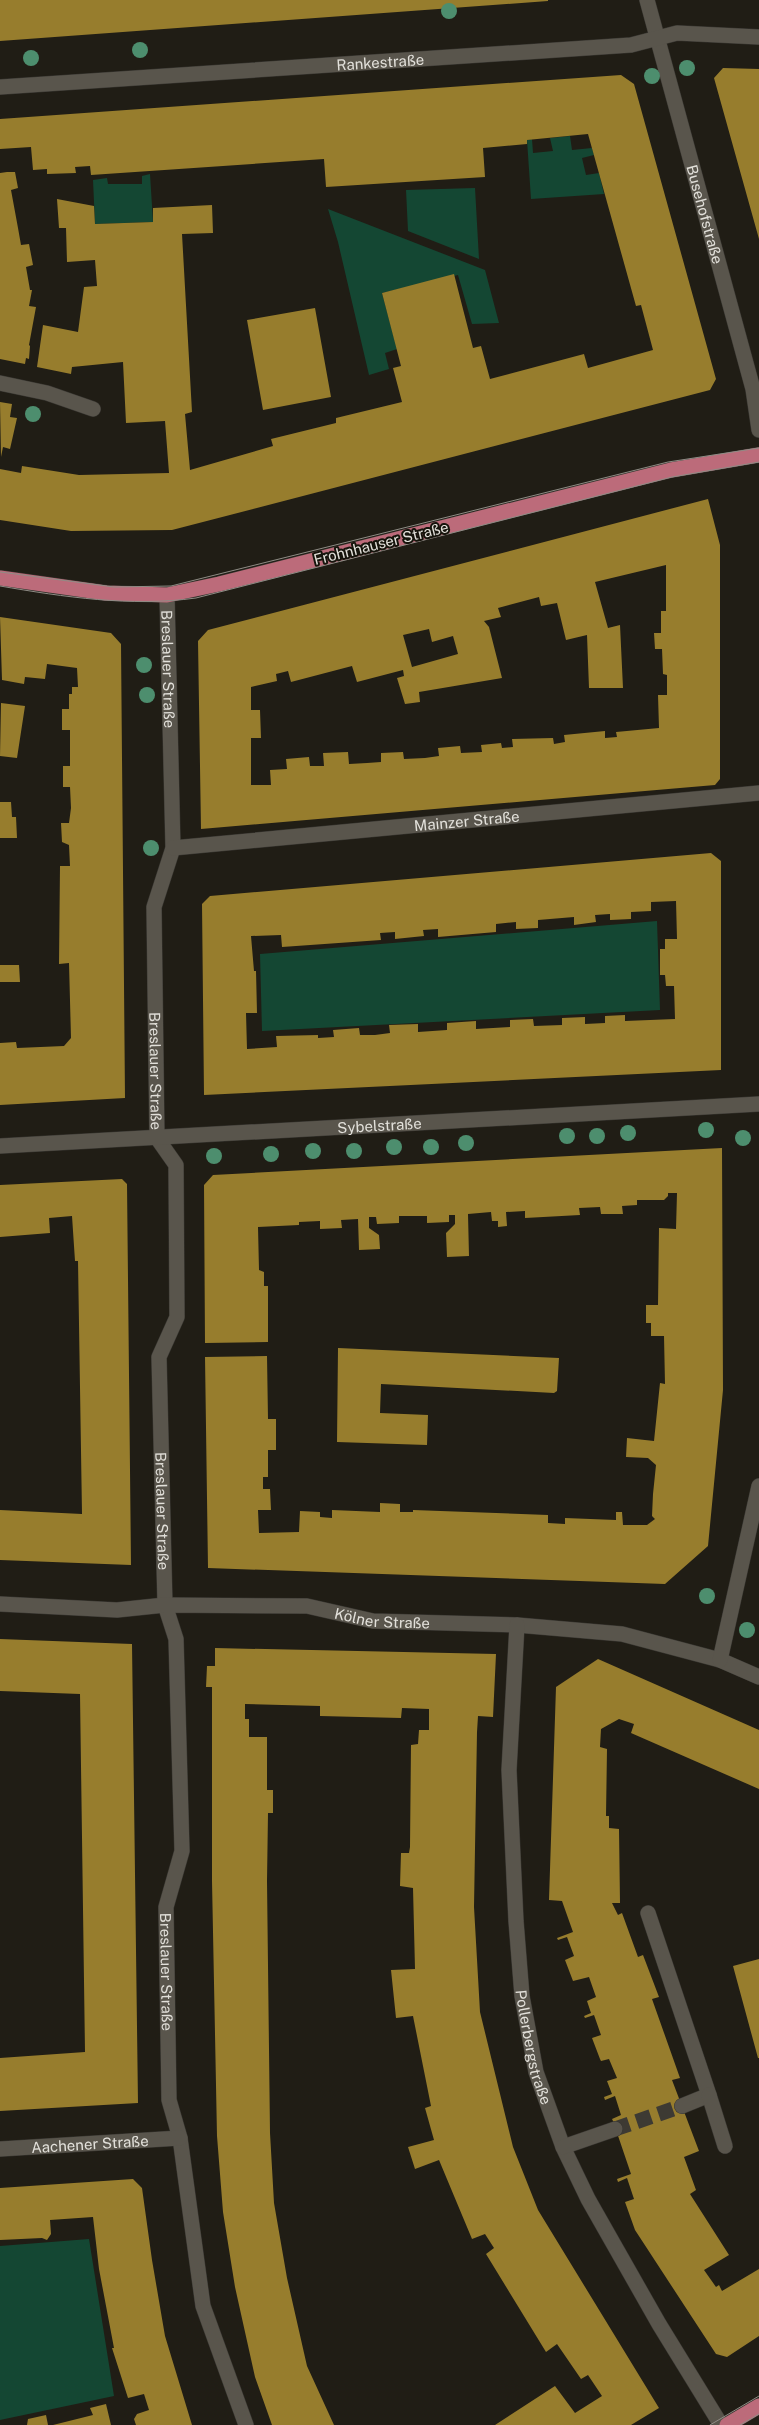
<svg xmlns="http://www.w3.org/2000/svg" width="759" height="2425" font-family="'Public Sans',sans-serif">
  <rect width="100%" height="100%" fill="#201d15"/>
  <path fill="#144733" d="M570,136L572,150L592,148L594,155L582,158L586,175L599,173L604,194L531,199L527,140L532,139L533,153L553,151L550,138Z
    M150,174L153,222L95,224L93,180L107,178L108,184H142V176Z
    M475,188L479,259L408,231L406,190Z
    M328,209L485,270L499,323L472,324L458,275L382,293L397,349L385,353L389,369L369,375L338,242Z
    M657,921L660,1010L262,1031L260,954Z
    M89,2239L114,2396L0,2420V2246Z"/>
  <path fill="#977d2d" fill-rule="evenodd" d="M0,0H548V1L0,41Z
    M723,68L759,69V239L714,78Z
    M621,75L634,84L716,379L710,390L172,530L71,531L0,520V469L21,473L22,466L79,475L169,473L165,421L126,423L123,362L72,367L71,374L37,367L43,325L78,332L84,287L97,286L95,260L67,262L66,228H59L57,199L94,206L95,224L153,222V208L212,205L213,233L182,234L192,412L185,414L190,470L273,446L271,439L336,423V418L402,402L393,368L401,366L382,293L454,274L473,348L481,346L490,379L584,354L588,368L653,350L641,305L636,306L588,134L527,140V144L483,148L485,177L326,187L324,159L91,175L90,166L75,167L76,173L47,174V169L33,170L31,147L0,149V119Z
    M7,172H15L18,188L11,190L18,228L21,245L29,244L33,265L26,267L30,290H32L29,306L36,307L29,345L30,346L29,359L26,358L25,364L0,359V173Z
    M315,308L331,397L263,410L247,320Z
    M0,402L12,404L10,417L17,418L10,449L3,447L1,457Z
    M708,499L720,545V779L715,785L201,829L198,641L208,630ZM666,565V611H661V633H654L655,649H662L663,674L667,675V695H658L659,728L616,732L617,737L605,738V731L564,735L565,742L554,744L553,738L512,739L513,747L502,748L501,743L481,745L482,752L461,753L460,746L438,748L439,756L425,758L404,759L403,752L381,753V762L367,763L349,764L348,752L323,753L324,766H310L309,757L286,759L287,769L270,770L271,785H251V738H261L260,710H251V687L277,681L276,674L288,671L291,682L352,666L357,682L403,670L404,676L397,678L405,704L420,702L419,692L502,678L489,627L484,621L501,617L498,608L539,597L541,606L557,603L566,640L587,635L589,688H623L620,625L608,628L595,582ZM429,629L432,642L453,636L458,654L412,667L403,635Z
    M0,617L111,633L121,644L125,1098L0,1105V1043L16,1042L17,1048L64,1046L71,1038L69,963L59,964L60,866H70L69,845L62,842L61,823H69L71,808L70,787H63V766H70V730H62V709H69V694H72V687H78L77,668L47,664L45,679L25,677L24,684L2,680Z
    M1,703L25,706L17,758L0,756Z
    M0,802H11L12,817H16L17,838H0Z
    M711,853L721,861V1070L204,1095L202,904L210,896ZM676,901L677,939H665V949H660V975H665L666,986H674L675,1019L625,1021V1015L605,1016V1023L585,1024V1017L562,1018V1025L534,1026L533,1019L510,1020V1027L476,1029V1021L447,1023V1030L418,1032V1024L389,1025L390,1033L375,1035H360L359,1028L333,1030L334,1037L318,1038V1035L276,1036L277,1047L247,1049L246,1013H257L256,971H254L251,936L281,935L282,947L381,940L380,933L395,932V939L424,936L423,930L438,929V937L496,932V924L516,922V929L538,928V920L574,917V925L596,922L595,915L610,914V920L631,919V912L651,911V902Z
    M0,965H19L20,982H0Z
    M722,1148L723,1390L708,1546L665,1584L208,1568L205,1357L267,1356L268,1419H276V1450H268V1477H263V1489H270L271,1510H258L259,1533L299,1532L300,1511L320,1512V1517L332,1518V1510L380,1512V1503L400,1504V1512H413V1510L548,1515V1523L565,1524V1518L616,1520V1512H622L623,1525H647L655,1519L652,1516L653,1494L656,1465L648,1458L626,1457L627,1438L654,1441L660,1383L665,1384L664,1336H651V1323H646V1305H658L659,1228L676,1229L677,1193H668V1196L664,1200H637V1205L622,1206L623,1214H601L600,1207L579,1208L580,1215L525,1218V1211L506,1212L507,1226L498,1227V1221H492L491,1212L468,1214L469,1256L447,1257L446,1233L455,1224V1215H449V1222L427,1223V1216H399V1223L377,1224L376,1217H369V1228L379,1235L380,1249L359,1250L358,1219L341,1220L342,1228L320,1229V1221L299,1222V1225L258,1227L259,1270L264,1272V1286H268V1342L205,1343L204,1185L213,1175Z
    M122,1179L127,1184L131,1565L0,1560V1510L82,1514L78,1261H75L72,1216L49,1218L50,1233L0,1237V1185Z
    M338,1348L559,1358L557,1391L554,1393L381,1384L380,1413L428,1415L427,1445L337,1442Z
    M0,1639L132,1644L138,2103L0,2111V2058L85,2052L80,1694L0,1691Z
    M215,1648L496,1654L493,1717L478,1716L477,1732L474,1907L480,2012L513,2147L538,2210L659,2408L631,2425H495L555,2386L575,2413L602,2396L588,2375L581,2379L557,2344L546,2352L486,2254L494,2248L485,2234L472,2239L439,2160L415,2169L408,2147L434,2140L425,2108L431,2106L413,2016L396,2018L391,1970L415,1969L413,1888L400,1886L401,1853H409L410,1847L411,1745L418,1744L419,1730H429V1709L402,1708L401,1718L320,1716V1706L245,1704V1719H249V1737H267V1790H273V1813H268L267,1881L270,2133L274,2203L287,2278L307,2366L334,2425H272L255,2377L235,2287L223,2212L217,2136L212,1881V1687H206L207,1666H215Z
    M598,1659L759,1730V1789L631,1733L634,1724L619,1719L601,1729L600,1747L607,1749L606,1816H609V1828L619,1829L620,1903H612L618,1915L622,1913L638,1957L643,1955L659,1997L652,1999L680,2078L672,2080L699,2151L684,2157L696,2190L690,2194L729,2255L704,2270L716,2287L719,2285L722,2291L759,2269V2336L727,2357L716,2354L635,2230L625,2202L634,2199L627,2178L618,2182L617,2179L631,2174L613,2121L612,2119L621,2115L615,2096L605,2100L604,2097L612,2094L607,2081L617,2078L609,2059L601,2061L600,2059L592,2038L601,2035L594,2015L585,2018L584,2016L591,2013L587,2001L596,1997L589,1977L573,1981L565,1960L574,1956L567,1937L558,1940L557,1938L573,1932L562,1901L549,1900L556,1687Z
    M759,1959V2058H758L733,1966Z
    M133,2179L142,2188L152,2260L165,2336L192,2425H136L134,2419L137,2414L149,2410L144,2394L128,2398L112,2348H114L99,2269L93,2217L50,2220L51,2234L47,2240L42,2238L0,2240V2188Z
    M106,2404L111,2425H53L93,2415L90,2408Z
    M46,2415L48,2425H27L28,2419Z"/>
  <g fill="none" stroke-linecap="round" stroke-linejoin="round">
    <path stroke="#3d3a33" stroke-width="15" stroke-dasharray="15 8" stroke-linecap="butt" d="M615,2129L682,2106"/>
    <defs>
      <g id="minor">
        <path id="s1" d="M647,0L753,389L759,430"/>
        <path id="s2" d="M0,87L631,45L677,33L759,37"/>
        <path d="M0,383L47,393L93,409"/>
        <path id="s3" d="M167,595L173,848L154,907L157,1138L176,1165L177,1317L159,1357L165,1605L176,1639L182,1851L166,1907L169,2100L180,2138L203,2306L246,2425"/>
        <path id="s4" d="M173,848L759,793"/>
        <path id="s5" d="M0,1146L759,1104"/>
        <path id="s6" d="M0,1604L117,1610L165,1605L307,1606L373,1621L517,1625L622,1634L720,1660L759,1677"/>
        <path id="s7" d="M517,1625L509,1770L516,1921L522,1996L536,2072L563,2147L588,2199L659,2324L721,2425"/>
        <path d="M720,1660L759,1486"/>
        <path d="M648,1913L709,2095L682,2106"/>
        <path d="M709,2095L725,2146"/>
        <path d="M563,2147L615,2129"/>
        <path id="s8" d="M0,2149L180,2138"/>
      </g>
      <path id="major" d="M0,578L106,593L167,595L219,584L671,470L759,455
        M727,2425L759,2406"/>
    </defs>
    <use href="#minor" stroke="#393732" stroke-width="16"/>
    <use href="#major" stroke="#393732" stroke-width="16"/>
    <use href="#minor" stroke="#59554c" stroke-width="15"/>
    <use href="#major" stroke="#bc6b7a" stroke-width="15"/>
    <path stroke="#8f8c85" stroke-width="1" d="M0,572L114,587L171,586L668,462L759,448
      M0,586C64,597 131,607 196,598L672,477L759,462
      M710,2425L759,2396
      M740,2425L759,2414"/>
  </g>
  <g fill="#4d8e6e">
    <circle cx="449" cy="11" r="8"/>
    <circle cx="140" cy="50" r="8"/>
    <circle cx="31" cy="58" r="8"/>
    <circle cx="687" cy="68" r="8"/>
    <circle cx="652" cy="76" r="8"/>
    <circle cx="33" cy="414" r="8"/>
    <circle cx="144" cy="665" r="8"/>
    <circle cx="147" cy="695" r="8"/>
    <circle cx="151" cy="848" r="8"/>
    <circle cx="706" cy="1130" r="8"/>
    <circle cx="628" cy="1133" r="8"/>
    <circle cx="567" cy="1136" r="8"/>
    <circle cx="597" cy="1136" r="8"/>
    <circle cx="743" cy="1138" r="8"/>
    <circle cx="466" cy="1143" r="8"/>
    <circle cx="394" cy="1147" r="8"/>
    <circle cx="431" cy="1147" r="8"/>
    <circle cx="313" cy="1151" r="8"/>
    <circle cx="354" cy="1151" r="8"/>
    <circle cx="271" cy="1154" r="8"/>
    <circle cx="214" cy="1156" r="8"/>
    <circle cx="707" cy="1596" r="8"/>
    <circle cx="747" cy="1630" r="8"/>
  </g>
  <g text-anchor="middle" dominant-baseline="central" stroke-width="4" stroke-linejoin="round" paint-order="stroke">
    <g font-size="15" fill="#e2e0da" stroke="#16140c">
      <text stroke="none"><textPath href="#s2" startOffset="381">Rankestraße</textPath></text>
      <text stroke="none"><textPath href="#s1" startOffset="222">Busehofstraße</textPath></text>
      <text transform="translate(381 543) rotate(-14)">Frohnhauser Straße</text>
      <text stroke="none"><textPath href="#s3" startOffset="74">Breslauer Straße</textPath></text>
      <text stroke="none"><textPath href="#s4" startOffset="295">Mainzer Straße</textPath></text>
      <text stroke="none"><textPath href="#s3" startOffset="479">Breslauer Straße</textPath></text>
      <text stroke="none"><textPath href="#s5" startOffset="380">Sybelstraße</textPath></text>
      <text stroke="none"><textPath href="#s3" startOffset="929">Breslauer Straße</textPath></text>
      <text stroke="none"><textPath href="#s6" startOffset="384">Kölner Straße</textPath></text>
      <text stroke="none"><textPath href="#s3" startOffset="1394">Breslauer Straße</textPath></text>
      <text stroke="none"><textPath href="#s7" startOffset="424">Pollerbergstraße</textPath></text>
      <text stroke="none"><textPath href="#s8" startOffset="90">Aachener Straße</textPath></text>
    </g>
  </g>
</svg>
